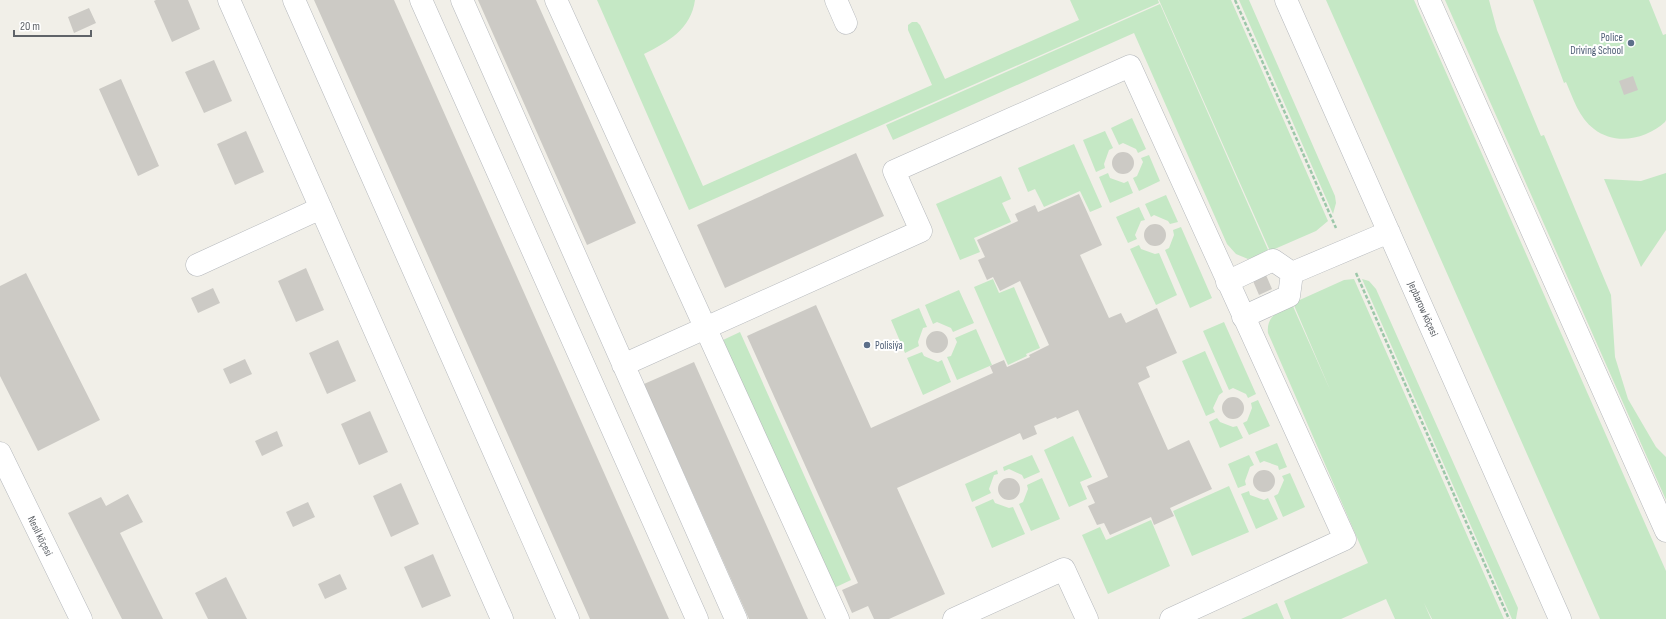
<svg xmlns="http://www.w3.org/2000/svg" width="1666" height="619" font-family="'Sofia Sans Condensed',sans-serif">
  <rect width="100%" height="100%" fill="#f1efe8"/>
  <path fill="#c5e8c5" d="M597,0H695C691,29 668,42 644,54L703,186L932,85L908,30V25L912,22H917L920,25L945,79L1079,20L1070,0H1158L1159,3L689,210Z
    M1159,0H1231L1328,221L1316,231L1270,251Z
    M1239,0H1249L1335,196L1336,203L1333,214Z
    M1326,0H1414L1666,571V619H1600Z
    M1445,0H1489L1497,30L1541,136L1544,135L1611,295L1615,357L1628,399L1656,447L1666,457V500Z
    M1533,0H1649L1663,35L1666,34V120L1665,122C1646,139 1616,146 1594,129C1579,118 1573,98 1566,82L1564,83Z
    M1160,4L1269,252L1248,259L1236,254L1227,244L1134,33L893,140L886,125Z
    M1132,118L1146,149L1138,153L1136,149L1123,143L1119,145L1111,128Z
    M1105,131L1113,148L1109,150L1104,164L1105,168L1096,172L1083,140Z
    M1074,144L1102,207L1090,212L1080,191L1044,207L1035,189L1028,192L1018,168Z
    M1149,155L1160,181L1139,191L1133,178L1137,176L1143,162L1141,158Z
    M1108,173L1110,178L1124,183L1128,181L1133,193L1110,203L1099,177Z
    M1666,173V230L1641,267L1604,179L1641,181Z
    M1001,176L1011,199L1002,203L1011,222L974,238L980,252L960,260L936,204Z
    M1166,195L1178,222L1170,224L1168,221L1154,215L1151,217L1145,204Z
    M1139,207L1145,220L1141,221L1135,235L1137,239L1128,243L1116,217Z
    M1181,227L1212,298L1190,308L1165,250L1169,248L1174,235L1173,230Z
    M1139,245L1141,249L1155,254L1159,253L1177,295L1156,305L1130,249Z
    M993,279L999,293L1014,287L1040,348L1026,354L1027,356L1008,365L974,287Z
    M1354,279L1504,619H1432L1424,603L1431,619H1395L1386,599L1341,619H1291L1284,601L1368,563L1268,333C1266,316 1279,311 1292,304L1331,392L1293,303L1344,280Z
    M1362,279L1369,281L1376,289L1518,608L1516,619H1512Z
    M959,290L974,323L953,332L951,328L937,322L933,324L925,305Z
    M919,308L927,327L923,328L918,342L919,346L905,353L891,320Z
    M1224,322L1256,394L1248,398L1246,394L1233,388L1229,390L1203,331Z
    M976,329L992,365L957,380L947,357L951,356L957,342L955,338Z
    M740,332L851,580L834,588L723,340Z
    M1205,351L1223,392L1219,395L1213,408L1215,412L1206,416L1182,361Z
    M922,352L924,356L938,362L942,360L951,382L923,395L907,358Z
    M1258,400L1270,426L1249,435L1243,423L1247,421L1252,408L1251,403Z
    M1217,418L1220,422L1233,427L1237,426L1243,438L1220,448L1209,422Z
    M1073,436L1092,477L1080,482L1087,499L1069,507L1044,450Z
    M1277,443L1287,467L1279,470L1278,466L1264,461L1260,463L1255,452Z
    M1032,455L1040,472L1024,479L1022,475L1009,469L1004,471L1003,467Z
    M1249,455L1254,465L1250,467L1245,481L1246,485L1238,488L1228,464Z
    M997,470L998,474L994,475L989,489L991,493L972,502L965,484Z
    M1290,473L1305,507L1283,517L1274,496L1278,494L1284,480L1282,476Z
    M1042,478L1060,519L1031,531L1019,504L1023,502L1028,489L1027,485Z
    M1229,486L1249,532L1192,556L1173,511Z
    M1249,491L1250,495L1264,500L1268,498L1278,519L1256,529L1241,494Z
    M993,499L995,503L1009,508L1013,507L1025,534L992,548L975,507Z
    M1151,520L1170,566L1108,594L1082,535L1100,527L1106,540Z
    M1277,603L1284,619H1241Z"/>
  <path fill="#cccac5" d="M156,0H188L200,29L172,42L154,1Z
    M314,0H394L669,619H590Z
    M478,0H536L636,223L587,245Z
    M89,8L96,23L74,33L68,17Z
    M214,60L232,101L204,113L185,72Z
    M1633,76L1638,90L1624,95L1619,81Z
    M121,79L159,166L138,176L99,89Z
    M246,131L264,172L235,185L217,144Z
    M1112 163a11 11 0 1 1 22 0a11 11 0 1 1-22 0Z
    M856,153L884,216L725,288L697,225Z
    M1079,194L1102,245L1080,255L1109,318L1121,313L1126,323L1157,308L1177,353L1146,367L1150,377L1138,383L1168,450L1189,440L1212,489L1170,508L1174,516L1154,525L1151,517L1110,535L1104,523L1097,525L1088,506L1095,503L1087,486L1108,477L1078,410L1057,419L1056,417L1034,426L1037,434L1023,440L1020,433L897,488L945,594L889,619H874L868,606L852,613L842,590L858,583L747,336L816,305L871,428L993,373L990,366L1004,360L1007,367L1030,357L1029,355L1049,345L1020,281L1000,291L993,277L987,280L978,260L985,257L977,240L1018,221L1015,214L1035,205L1038,212Z
    M1144 235a11 11 0 1 1 22 0a11 11 0 1 1-22 0Z
    M306,268L324,310L296,322L278,281Z
    M26,273L100,420L38,451L0,376V286Z
    M1266,275L1272,289L1259,295L1253,281Z
    M213,288L220,303L198,313L191,298Z
    M926 342a11 11 0 1 1 22 0a11 11 0 1 1-22 0Z
    M338,340L356,381L327,394L309,353Z
    M245,359L252,374L230,384L223,369Z
    M694,362L808,619H749L644,384Z
    M1222 408a11 11 0 1 1 22 0a11 11 0 1 1-22 0Z
    M370,411L388,452L359,465L341,424Z
    M277,431L283,446L262,456L255,441Z
    M1253 481a11 11 0 1 1 22 0a11 11 0 1 1-22 0Z
    M998 489a11 11 0 1 1 22 0a11 11 0 1 1-22 0Z
    M401,483L419,524L391,537L373,496Z
    M128,494L143,522L120,533L163,619H122L68,513L101,497L106,506Z
    M308,502L315,517L293,527L286,512Z
    M433,554L451,596L422,608L404,567Z
    M340,574L347,589L325,599L318,584Z
    M226,577L247,619H208L195,593Z"/>
  <g fill="none" stroke-linecap="round" stroke-linejoin="round">
    <defs>
      <path id="minor" d="M229,0L502,619
        M294,0L568,619
        M421,0L697,619
        M462,0L736,619
        M556,0L838,619
        M836,0L846,23
        M1286,0L1560,619
        M1429,0L1666,531
        M197,265L321,208
        M1292,273L1389,232
        M1227,282L1273,260L1292,273
        M1243,317L1289,296L1292,273
        M623,365L921,231L894,171L1130,66L1345,539L1171,619
        M0,453L81,619
        M954,619L1064,569L1087,619"/>
    </defs>
    <use href="#minor" stroke="#b5b8bc" stroke-width="23"/>
    <path stroke="#9cc7a9" stroke-width="2.5" stroke-dasharray="4 2" stroke-linecap="butt" d="M1235,0L1336,228
      M1356,273L1509,619"/>
    <use href="#minor" stroke="#fff" stroke-width="22"/>
  </g>
  <g fill="#5c6f8a" stroke="#fff" stroke-width="1.5">
    <circle cx="1631" cy="43" r="4"/>
    <circle cx="867" cy="345" r="4"/>
  </g>
  <g text-anchor="middle" dominant-baseline="central" stroke-width="4" stroke-linejoin="round" paint-order="stroke">
    <g font-size="11" fill="#4e5e75" stroke="#fff" text-anchor="end">
      <text x="1623" y="37">Police<tspan x="1623" dy="13">Driving School</tspan></text>
      <text x="875" y="345" text-anchor="start">Polisiýa</text>
    </g>
    <g font-size="11" fill="#5f6368" stroke="#fff">
      <text transform="translate(1423 309) rotate(66)">Jepbarow köçesi</text>
      <text transform="translate(40 536) rotate(64)">Nesil köçesi</text>
    </g>
  </g>
  <path d="M14 30v6h77v-6" fill="none" stroke="#5f6368" stroke-width="2"/>
  <text x="20" y="30" font-size="12" fill="#5f6368" stroke="#ffffff" stroke-width="3" paint-order="stroke">20 m</text>
</svg>
